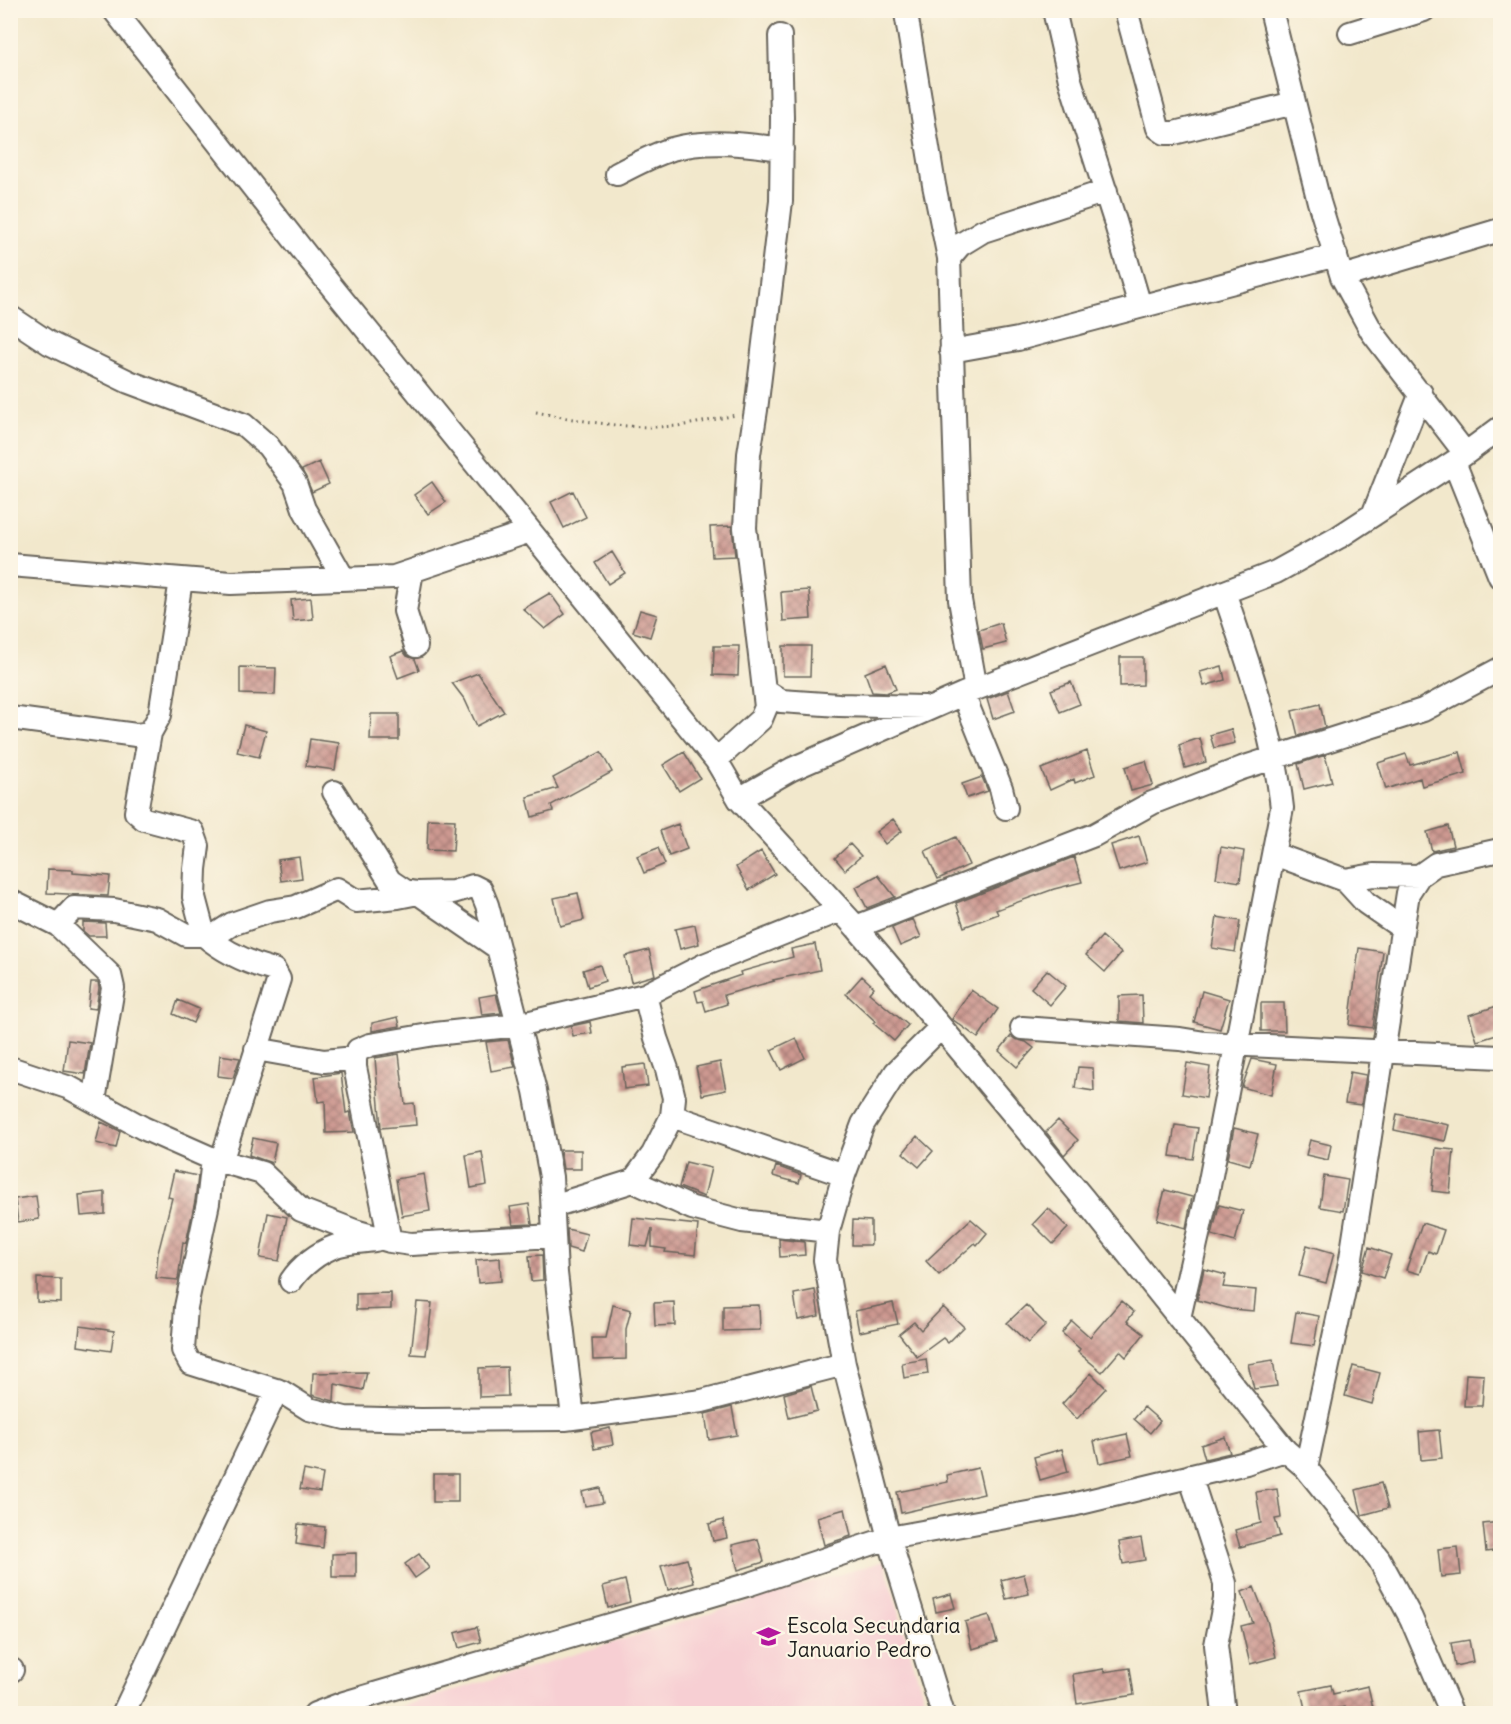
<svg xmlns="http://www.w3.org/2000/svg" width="1511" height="1724" font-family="Delius,sans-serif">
  <defs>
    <pattern id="building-cross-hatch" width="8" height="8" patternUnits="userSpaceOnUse" patternTransform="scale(1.5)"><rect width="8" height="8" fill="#cd9991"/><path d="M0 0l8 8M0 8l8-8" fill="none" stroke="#a67c76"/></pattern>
  </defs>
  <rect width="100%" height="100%" fill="#fcf5e5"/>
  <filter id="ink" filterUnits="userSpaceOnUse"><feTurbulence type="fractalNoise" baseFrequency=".0167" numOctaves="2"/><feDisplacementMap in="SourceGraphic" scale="12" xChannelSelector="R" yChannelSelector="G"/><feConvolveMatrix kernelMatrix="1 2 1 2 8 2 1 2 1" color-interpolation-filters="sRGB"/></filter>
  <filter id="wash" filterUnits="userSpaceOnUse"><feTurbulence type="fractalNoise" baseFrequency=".008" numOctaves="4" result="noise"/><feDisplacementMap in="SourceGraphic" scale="24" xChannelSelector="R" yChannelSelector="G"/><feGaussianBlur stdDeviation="1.35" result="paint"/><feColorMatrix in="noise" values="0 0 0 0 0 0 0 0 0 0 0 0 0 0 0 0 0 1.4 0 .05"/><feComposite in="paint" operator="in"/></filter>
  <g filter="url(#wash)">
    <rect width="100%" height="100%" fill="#f2e8cc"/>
    <path fill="#f7cfd3" d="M884,1561L928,1713H376H379Z"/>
    <g id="blocks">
      <path fill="url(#building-cross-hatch)" d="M319,462L329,484L312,492L302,470Z
        M432,482L446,502L428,514L414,495Z
        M573,491L586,517L564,528L551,502Z
        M732,526L735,556L712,557L710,527Z
        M612,552L625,573L608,584L595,563Z
        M809,590L811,619L783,621L781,592Z
        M550,593L565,614L545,629L523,609Z
        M311,598L313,619L293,621L291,600Z
        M640,610L657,615L650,637L633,632Z
        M1001,623L1006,643L983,649L979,630Z
        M714,646H739L738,676L713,675Z
        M783,646H811L810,676H783Z
        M403,651L407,656L415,659L419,670L398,678L390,656Z
        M1120,657H1143V685L1120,686Z
        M886,664L896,689L886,693L872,692L865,673Z
        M1222,666L1225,680L1204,686L1200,672Z
        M240,667L276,668L275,695L240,694Z
        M478,673L504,712L477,726L465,700L452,683Z
        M1071,682L1080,704L1060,712L1051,690Z
        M1008,691L1015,711L993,719L987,699Z
        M1320,704L1325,727L1298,736L1292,711Z
        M371,714H399V740H370Z
        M244,725L266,731L259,757L237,752Z
        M1231,729L1235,743L1214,748L1210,735Z
        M1200,738L1206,762L1185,768L1179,745Z
        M310,739L339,743L335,770L306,766Z
        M1087,751L1095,775L1075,783L1074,779L1050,790L1041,769Z
        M601,752L612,772L551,805L553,811L532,817L527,797L558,788L553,778Z
        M684,752L700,778L679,791L663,765Z
        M1460,752L1466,774L1422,786L1420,778L1386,789L1378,763L1406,754L1410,765Z
        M1325,755L1332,782L1304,789L1298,764Z
        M1146,761L1153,785L1131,791L1125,767Z
        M982,777L988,791L967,798L962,784Z
        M428,819L455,820L453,851L427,850Z
        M893,819L902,831L885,844L876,832Z
        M678,824L687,849L669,856L660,831Z
        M1448,826L1453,846L1432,851L1427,832Z
        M1139,836L1147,862L1119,871L1111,845Z
        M956,837L969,865L938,879L925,851Z
        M850,844L861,856L845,870L835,858Z
        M1221,847L1244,851L1240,882L1216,878Z
        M658,848L665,864L644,873L637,856Z
        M761,851L775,874L749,890L736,867Z
        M299,857L302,878L281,881L278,860Z
        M1074,857L1082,882L1054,889L996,910L998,914L964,927L956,903Z
        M48,869L73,870V873L110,876L108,896L47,893Z
        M878,875L895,897L867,908L856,887Z
        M578,893L584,920L560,926L554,898Z
        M1217,917L1240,921L1235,952L1212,948Z
        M913,919L921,937L900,946L892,928Z
        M83,922L105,923L106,936H89L83,931Z
        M695,925L699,944L680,949L675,929Z
        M1102,936L1121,953L1105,972L1086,955Z
        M815,944L820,970L773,980L774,981L724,995L727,1004L706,1011L703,1001L698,1002L695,991L741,975L740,972L793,957L791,949Z
        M1359,948L1383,952L1373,1028L1349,1025Z
        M649,950L655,975L631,982L625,956Z
        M600,965L605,981L588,987L583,970Z
        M1047,970L1066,986L1050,1005L1031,988Z
        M862,976L874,987L869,993L908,1025L894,1041L873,1023L875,1021L846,994Z
        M91,982H98L99,988L96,1009L88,1008Z
        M971,990L998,1009L978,1038L952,1019Z
        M1202,991L1229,999L1220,1029L1194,1022Z
        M496,994L501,1013L482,1015L479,997Z
        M1142,995L1143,1023L1119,1021V996Z
        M178,1000L199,1009L193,1023L173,1014Z
        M1261,1003H1284L1285,1031H1261Z
        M1497,1006L1500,1016V1034L1477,1041L1469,1015Z
        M398,1017L400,1026L372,1031V1023Z
        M590,1022L592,1033L573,1036L571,1026Z
        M1011,1036L1015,1039L1026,1042L1034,1048L1017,1067L999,1051Z
        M796,1038L805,1058L781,1070L771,1050Z
        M68,1040L90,1043L85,1074L64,1071Z
        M508,1040L515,1067L491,1071L486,1042Z
        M399,1054L405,1104L414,1103L416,1125L381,1128L375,1058Z
        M220,1055L240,1058L233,1078L218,1076Z
        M1252,1059L1277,1064L1271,1095L1242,1087Z
        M720,1062L726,1090L702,1095L696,1067Z
        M1187,1063L1210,1067L1206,1098L1182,1094Z
        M645,1064L648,1086L624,1089L622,1067Z
        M1078,1067L1093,1068L1094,1091L1075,1088Z
        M1350,1072L1366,1075L1361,1105L1345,1103Z
        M341,1073L346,1113L350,1112L354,1132L326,1133L325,1101L318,1102L315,1077Z
        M1397,1114L1449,1125L1445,1141L1394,1130Z
        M1058,1120L1078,1140L1064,1155L1046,1132Z
        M101,1122L120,1131L116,1148L96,1143Z
        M1175,1125L1198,1128L1193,1159L1170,1156Z
        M1234,1128L1258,1134L1250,1165L1228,1159Z
        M917,1136L933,1151L919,1167L903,1153Z
        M253,1138L276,1143L272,1163L249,1155Z
        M1310,1140L1331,1145L1328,1160L1306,1155Z
        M1436,1148L1454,1150L1450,1193L1432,1191Z
        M560,1150H581V1169H563Z
        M482,1152L487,1185L471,1188L466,1155Z
        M686,1162L711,1168L704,1197L679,1187Z
        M776,1166L801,1175L799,1183L773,1176Z
        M174,1171L198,1176L195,1201L186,1243L183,1242L178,1280L156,1278L158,1253L172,1198L168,1197Z
        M424,1174L430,1211L402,1216L396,1179Z
        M1324,1176L1348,1180L1343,1211L1320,1207Z
        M1165,1190L1192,1197L1186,1228L1157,1220Z
        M105,1192V1214L81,1216L79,1195Z
        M36,1196L39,1219L18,1222L15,1199Z
        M529,1204L532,1224L513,1225L510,1207Z
        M1219,1205L1243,1211L1235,1242L1212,1235Z
        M1048,1208L1068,1228L1053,1244L1033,1224Z
        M268,1213L287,1217L279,1261L260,1258Z
        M633,1218L698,1225L695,1255L665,1252L666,1249L652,1247V1229L647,1247L630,1245Z
        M971,1219L987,1233L977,1245L975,1243L939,1275L926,1261Z
        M853,1220L871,1221V1245H852Z
        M1422,1223L1444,1230L1436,1254L1428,1251L1420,1274L1406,1270Z
        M567,1229L587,1234L582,1252L568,1248Z
        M779,1239L804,1242L805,1255L780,1257Z
        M1307,1245L1334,1253L1326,1283L1299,1276Z
        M1369,1247L1391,1255L1383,1278L1362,1271Z
        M542,1255L543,1280L531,1281L529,1256Z
        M500,1258L501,1281L478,1283L476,1260Z
        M1204,1269L1226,1275L1223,1287L1256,1290L1254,1311L1231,1309L1197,1300Z
        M37,1278L61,1279V1303L37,1302Z
        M815,1290L819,1316L798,1320L794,1294Z
        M391,1293V1309L356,1310V1294Z
        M1121,1301L1134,1312L1127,1321L1144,1334L1126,1357L1120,1351L1102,1372L1078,1352L1080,1349L1062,1333L1072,1321L1090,1337Z
        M417,1302L432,1303L426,1355L411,1354Z
        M674,1302L675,1325L655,1326L654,1303Z
        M893,1303L898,1324L859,1332L855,1311Z
        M613,1305L631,1310L626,1329V1359L593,1360L592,1338H606Z
        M759,1305L760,1330L723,1331V1306Z
        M1026,1305L1046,1325L1028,1343L1007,1323Z
        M943,1307L964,1327L948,1343L943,1338L917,1357L899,1334L914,1322L921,1330Z
        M1296,1312L1319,1316L1314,1346L1291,1343Z
        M80,1326L114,1331L111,1351L78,1346Z
        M926,1359L928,1374L904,1378L902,1363Z
        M1273,1360L1277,1386L1254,1389L1248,1364Z
        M1353,1366L1380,1373L1372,1404L1345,1396Z
        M507,1367L508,1396L479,1397V1368Z
        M367,1372L363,1390L335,1384L334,1401L312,1395L313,1373Z
        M1091,1373L1106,1388L1077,1419L1062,1404Z
        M1466,1374L1484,1375L1482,1406H1464Z
        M811,1386L817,1411L789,1418L784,1394Z
        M732,1407L737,1435L709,1440L705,1414Z
        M1144,1407L1160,1421L1150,1433L1134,1419Z
        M610,1428L613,1445L594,1449L591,1432Z
        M1439,1430L1442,1458L1421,1460L1419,1432Z
        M1127,1434L1132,1456L1099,1463L1094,1441Z
        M1225,1437L1230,1453L1205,1459L1201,1445Z
        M1062,1449L1068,1472L1040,1480L1034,1457Z
        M978,1468L984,1494L901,1513L897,1492L948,1482L947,1475Z
        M304,1470L323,1474L320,1492L300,1489Z
        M433,1474H458V1502H433Z
        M1381,1483L1388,1508L1362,1515L1356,1490Z
        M600,1488L603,1503L585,1506L582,1492Z
        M1277,1489L1281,1518L1275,1519L1280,1536L1240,1547L1235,1530L1261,1523L1256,1492Z
        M845,1509L851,1536L824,1545L817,1517Z
        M723,1520L727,1538L713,1541L709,1524Z
        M1500,1522V1550L1486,1552L1483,1524Z
        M298,1524L325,1527L323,1548L296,1544Z
        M1141,1538L1145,1560L1123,1564L1119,1542Z
        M758,1539L764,1562L738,1570L732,1545Z
        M1458,1547L1461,1575L1441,1577L1438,1549Z
        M356,1553V1577H332V1554Z
        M419,1554L429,1568L415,1578L405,1564Z
        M687,1559L694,1583L668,1590L661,1566Z
        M1024,1574L1029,1594L1006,1599L1001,1580Z
        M625,1580L630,1602L608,1608L603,1586Z
        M1254,1587L1267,1620L1276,1657L1250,1664L1241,1626L1253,1623L1242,1592Z
        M951,1594L955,1608L936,1612L933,1599Z
        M989,1615L997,1642L972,1649L965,1622Z
        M477,1627L481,1642L459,1648L455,1633Z
        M1469,1640L1473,1662L1455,1666L1451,1643Z
        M1130,1668L1134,1695L1077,1704L1073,1674L1104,1669V1672Z
        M1331,1685L1333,1694L1368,1686L1373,1708L1354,1713H1346L1345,1707L1306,1713L1301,1691Z"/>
    </g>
  </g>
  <g filter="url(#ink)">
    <use href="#blocks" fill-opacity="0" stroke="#67635a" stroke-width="1.5"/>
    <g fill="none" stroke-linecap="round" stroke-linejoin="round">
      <defs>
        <path id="minor" d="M114,10L311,261L716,760L739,799L856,927L941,1027L1083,1198L1285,1450L1306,1468L1379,1559L1411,1618L1452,1714
          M1054,10L1070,80L1115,221L1140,306
          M1126,10L1158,128L1165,133H1174L1294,103
          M1271,10L1319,202L1342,277L1372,332L1465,453
          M906,13L934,185L949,258
          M1350,33L1424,10
          M617,174C634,165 653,155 672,149C708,139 745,144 782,149
          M1342,277L1500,230
          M10,317L49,343L129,382L244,425L268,446L295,483L304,509L343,578
          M951,351L1018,339L1336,255
          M1454,462L1500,577
          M1373,515L1421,393
          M10,565L231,583L394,577L530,531
          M412,571L405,611L416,646
          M976,689L960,600L949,258L960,245L983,231L1106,191
          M764,690L781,701L839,705L924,707
          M963,694L1001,788L1006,808
          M10,718L136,735L150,733L160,715L181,580
          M716,760L761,719L766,707L745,528L749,454L756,410L781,201L782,117L780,36
          M334,792L390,881L405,891L418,893L453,892L473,886L481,890L487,905L535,1091L551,1177L556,1273L573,1418
          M739,799L792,769L963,694L1276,572L1339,537L1454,462L1500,428
          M1274,854L1345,880L1366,903L1402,928
          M1345,880L1374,875L1419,876
          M10,901L58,925L110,975L113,988L94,1101
          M58,925L74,908L114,910L157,919L186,935H204L194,897L195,869L198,846L193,832L144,819L136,812L150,733
          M856,927L1094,835L1152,803L1242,768L1423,710L1500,669
          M204,935C224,952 248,963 274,970L279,979L221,1162
          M209,939L232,924L270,911L296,907L337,889L356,901L398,897L418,893L498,948
          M941,1027L896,1072L863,1124L844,1175L828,1231L825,1260L844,1364L889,1538L943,1714
          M1022,1028L1180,1039L1205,1043L1500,1057
          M256,1049L324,1061L355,1058
          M10,1068L70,1088L143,1128L213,1159L262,1173L301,1210L355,1231L390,1241L411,1244L553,1236
          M672,1116L844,1175
          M213,1159L208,1203L186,1307L183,1350L190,1363L282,1392L309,1409L345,1418L421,1420L565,1419L702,1401L844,1364
          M633,1181L692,1208L742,1221L828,1231
          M553,1206L633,1181L653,1154L672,1116L674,1098L667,1069L656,1038L645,995
          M390,1241L355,1067V1058L358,1050L370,1045L435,1034L518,1025L645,995L704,965L841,910
          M291,1281C301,1266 319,1252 336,1246C348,1242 363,1242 375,1240
          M1179,1318L1208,1191L1282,808C1274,734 1248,662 1224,592
          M1306,1468L1351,1258L1408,893L1419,876L1436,864L1500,850
          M1190,1476L1225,1583V1599L1216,1645L1224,1714
          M10,1671L12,1670
          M123,1714L277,1390
          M315,1714L344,1703L750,1584L889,1538L1072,1505L1246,1463L1285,1450"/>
      </defs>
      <use href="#minor" stroke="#67635a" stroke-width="26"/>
      <path stroke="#67635a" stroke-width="3" stroke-dasharray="1.5 4.5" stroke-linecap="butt" d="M536,412C582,421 629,430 676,426C696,424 716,419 736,415"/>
      <use href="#minor" stroke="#fff" stroke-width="22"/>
    </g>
  </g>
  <defs>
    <symbol id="school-bare" viewBox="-9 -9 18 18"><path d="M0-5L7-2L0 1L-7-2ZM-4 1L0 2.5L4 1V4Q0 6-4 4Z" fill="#b5179e" stroke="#fcf5e5" stroke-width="2.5" paint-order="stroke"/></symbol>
  </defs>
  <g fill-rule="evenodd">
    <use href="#school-bare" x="752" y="1620" width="33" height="33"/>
  </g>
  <g text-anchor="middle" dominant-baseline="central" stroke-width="4.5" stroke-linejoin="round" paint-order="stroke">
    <g font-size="21" fill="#1c1c1c" stroke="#fcf5e5" text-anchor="start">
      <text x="787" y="1625">Escola Secundaria<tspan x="787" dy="24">Januario Pedro</tspan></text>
    </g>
  </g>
  <rect width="1511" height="1724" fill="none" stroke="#fcf5e5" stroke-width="36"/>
</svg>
